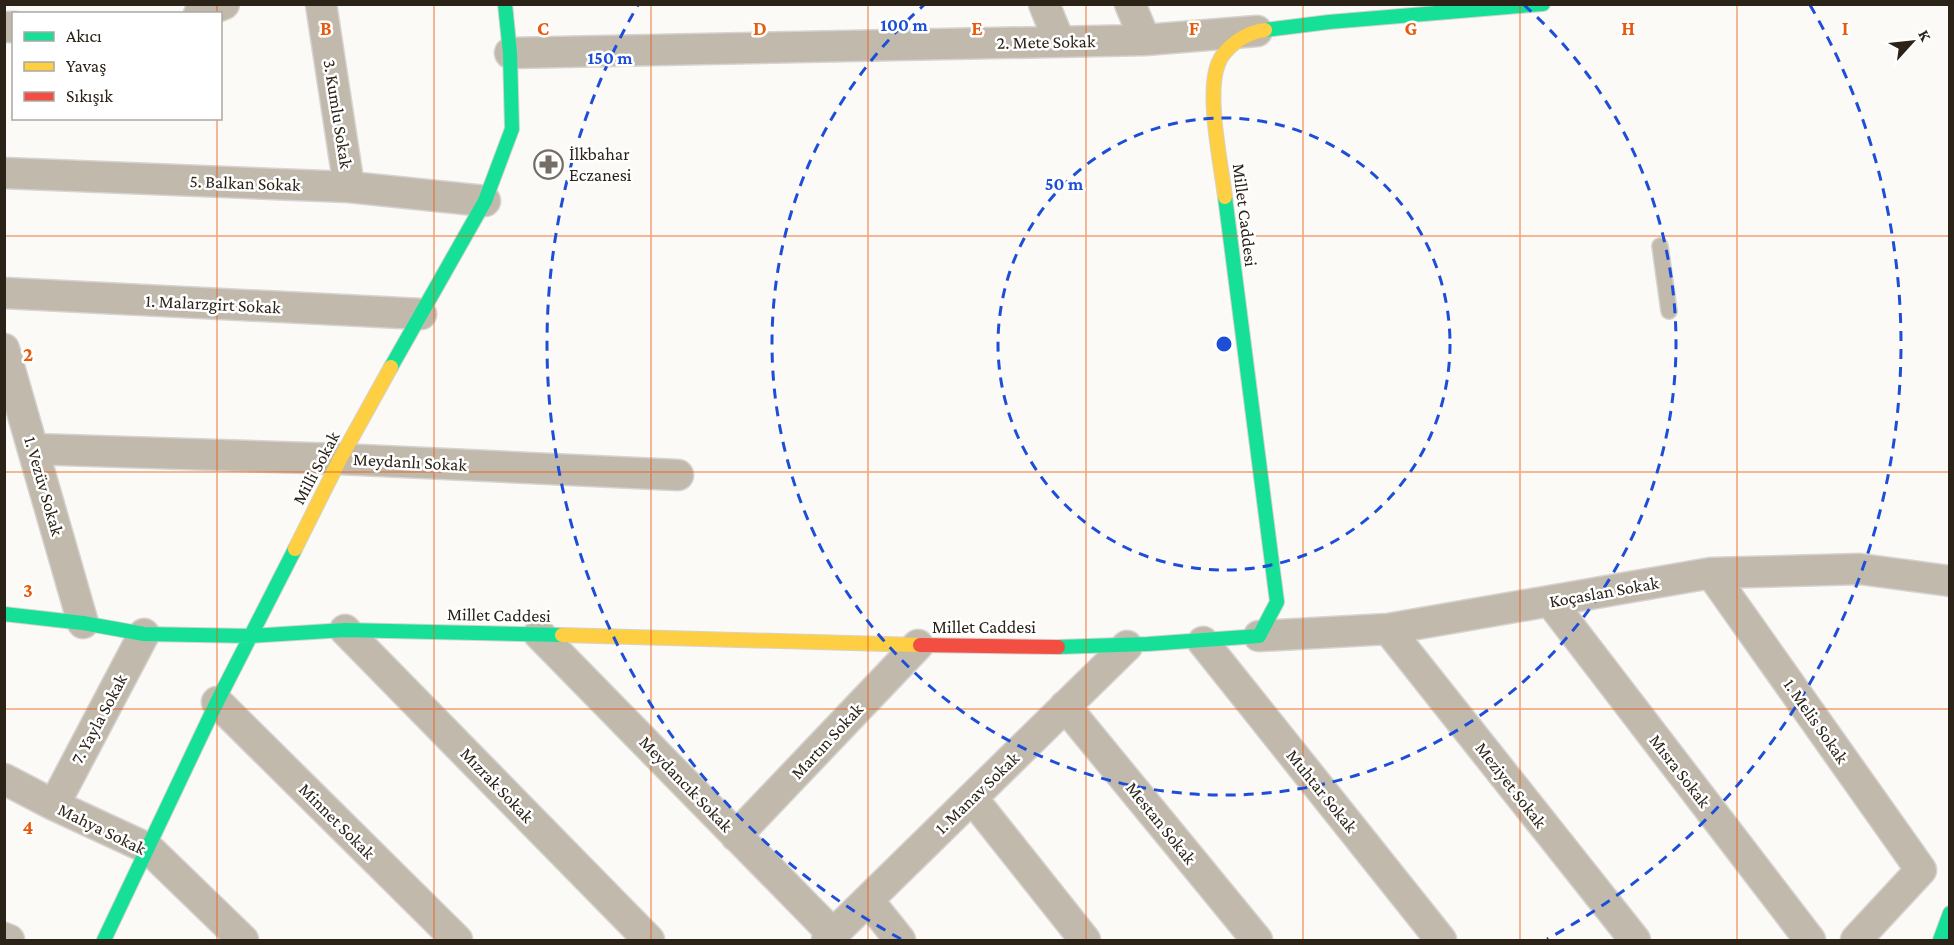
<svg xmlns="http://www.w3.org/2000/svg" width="1954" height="945" font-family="'Crimson Pro',serif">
  <rect width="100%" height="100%" fill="#fcfaf7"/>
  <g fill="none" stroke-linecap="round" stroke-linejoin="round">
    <defs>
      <path id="lane" d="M1660,246L1669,311"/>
      <path id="street" d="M321,4L349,187
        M1044,4L1059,41
        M1130,4L1145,40
        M199,14L224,4
        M4,27H14
        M510,53L1145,40L1257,31
        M4,173L349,187L485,201
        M4,293L421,314
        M4,349L83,623
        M33,449L340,459L678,475
        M1711,573L1921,870L1856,940
        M1550,601L1810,940
        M1388,629L1635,940
        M345,630L649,940
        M539,634L833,934
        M1259,636L1388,629L1711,573L1860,569L1950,581
        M1203,642L1441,940
        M217,702L457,940
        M1065,706L1257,940
        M4,779L54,805L149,849L243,940
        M972,798L1085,940
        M54,805L144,634
        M736,836L918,645
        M868,900L900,940
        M4,938L9,940
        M827,940L1127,646"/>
      <path id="fast" d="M1265,30L1329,22L1543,4
        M391,367L485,201L512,129L510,53L505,4
        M4,614L83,623L144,634L250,636L345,630L562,635
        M1058,647L1148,644L1259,636L1277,602L1225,197
        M104,940L217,702L295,549
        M1940,940L1950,913"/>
      <path id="slow" d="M1225,197C1221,163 1206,95 1218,64C1225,46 1247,32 1265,30
        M295,549L340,459L391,367
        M562,635L920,645"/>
      <path id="jam" d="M920,645L1058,647"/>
    </defs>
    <use href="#lane" stroke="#d6d3d0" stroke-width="18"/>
    <use href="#street" stroke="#d6d3d0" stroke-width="33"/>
    <use href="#fast" stroke="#d6d3d0" stroke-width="16"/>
    <use href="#slow" stroke="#d6d3d0" stroke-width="16"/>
    <use href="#jam" stroke="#d6d3d0" stroke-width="16"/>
    <use href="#lane" stroke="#c1b9ac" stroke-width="15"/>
    <use href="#street" stroke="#c1b9ac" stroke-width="30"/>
    <use href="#fast" stroke="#16e098" stroke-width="14"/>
    <use href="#slow" stroke="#ffcf43" stroke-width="14"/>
    <use href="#jam" stroke="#f24e42" stroke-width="14"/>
  </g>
  <path fill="none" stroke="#e8590c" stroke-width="1.5" stroke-opacity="0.55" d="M217,4V14M434,4V940M651,4V940M868,4V940M1086,4V940M1303,4V940M1520,4V940M1737,4V940M217,118V940M4,236H1950M4,472H1950M4,709H1950"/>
  <g fill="none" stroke="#1d4ed8" stroke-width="3" stroke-dasharray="10 8">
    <circle cx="1224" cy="344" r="226"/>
    <path d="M1524 5A452 452 0 1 1 924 5"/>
    <path d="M901 939A677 677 0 0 1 638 5M1810 5A677 677 0 0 1 1547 939"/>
  </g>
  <defs>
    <symbol id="pharmacy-ring" viewBox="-11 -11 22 22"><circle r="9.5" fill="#fff" stroke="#756e66" stroke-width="1.5"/><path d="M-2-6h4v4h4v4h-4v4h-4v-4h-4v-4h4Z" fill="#756e66"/></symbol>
  </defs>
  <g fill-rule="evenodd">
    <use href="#pharmacy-ring" x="532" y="148" width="33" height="33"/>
  </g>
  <g text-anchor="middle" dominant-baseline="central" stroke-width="5" stroke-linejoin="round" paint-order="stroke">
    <g font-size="18" fill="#2c2318" stroke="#fff">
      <text transform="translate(1046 42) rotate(-1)">2. Mete Sokak</text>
      <text transform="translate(338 114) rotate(81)">3. Kumlu Sokak</text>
      <text transform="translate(245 183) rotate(2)">5. Balkan Sokak</text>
      <text transform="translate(1245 215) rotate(83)">Millet Caddesi</text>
      <text transform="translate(213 304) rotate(3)">1. Malarzgirt Sokak</text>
      <text transform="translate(410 462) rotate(3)">Meydanlı Sokak</text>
      <text transform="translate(316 468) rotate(-62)">Milli Sokak</text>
      <text transform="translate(44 486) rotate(74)">1. Vezüv Sokak</text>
      <text transform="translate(1604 592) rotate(-10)">Koçaslan Sokak</text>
      <text transform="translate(499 615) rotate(1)">Millet Caddesi</text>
      <text x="984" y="627">Millet Caddesi</text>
      <text transform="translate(99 719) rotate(-62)">7. Yayla Sokak</text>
      <text transform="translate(1816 721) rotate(55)">1. Melis Sokak</text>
      <text transform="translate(827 741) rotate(-47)">Martın Sokak</text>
      <text transform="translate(1680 771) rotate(52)">Mısra Sokak</text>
      <text transform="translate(686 784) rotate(46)">Meydancık Sokak</text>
      <text transform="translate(497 785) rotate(46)">Mızrak Sokak</text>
      <text transform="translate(1511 785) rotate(52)">Meziyet Sokak</text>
      <text transform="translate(1322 791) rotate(51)">Muhtar Sokak</text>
      <text transform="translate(977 793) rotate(-44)">1. Manav Sokak</text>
      <text transform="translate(337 821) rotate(45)">Minnet Sokak</text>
      <text transform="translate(1161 823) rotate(51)">Mestan Sokak</text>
      <text transform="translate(102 829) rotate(26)">Mahya Sokak</text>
    </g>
    <g font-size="18" fill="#2c2318" stroke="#fff" text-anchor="start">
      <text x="569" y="154">İlkbahar<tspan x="569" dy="21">Eczanesi</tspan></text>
    </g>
  </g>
  <g font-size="20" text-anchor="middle" font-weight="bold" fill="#e8590c" stroke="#fff" stroke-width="5" stroke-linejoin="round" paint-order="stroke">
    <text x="326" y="35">B</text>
    <text x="543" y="35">C</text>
    <text x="760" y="35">D</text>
    <text x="977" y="35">E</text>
    <text x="1194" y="35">F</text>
    <text x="1411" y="35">G</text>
    <text x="1628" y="35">H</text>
    <text x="1845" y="35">I</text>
    <text x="28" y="361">2</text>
    <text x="28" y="597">3</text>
    <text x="28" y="834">4</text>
  </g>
  <circle cx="1224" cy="344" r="9" fill="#1d4ed8" stroke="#fff" stroke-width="3"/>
  <g font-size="18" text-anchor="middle" font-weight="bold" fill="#1d4ed8" stroke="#fff" stroke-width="5" stroke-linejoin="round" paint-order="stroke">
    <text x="904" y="31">100 m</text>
    <text x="610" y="64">150 m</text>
    <text x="1064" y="190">50 m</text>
  </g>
  <rect width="1954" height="945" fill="none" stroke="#2c2318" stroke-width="12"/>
  <rect x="12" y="12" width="210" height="108" fill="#ffffff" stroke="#aba7a3" stroke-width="1.5"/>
  <rect x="24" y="32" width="30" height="9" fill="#16e098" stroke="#aba7a3" stroke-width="1.5"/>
  <text x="66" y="42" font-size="18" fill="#2c2318">Akıcı</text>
  <rect x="24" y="62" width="30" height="9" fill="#ffcf43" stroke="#aba7a3" stroke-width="1.5"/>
  <text x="66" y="72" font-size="18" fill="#2c2318">Yavaş</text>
  <rect x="24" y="92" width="30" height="9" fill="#f24e42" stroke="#aba7a3" stroke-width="1.5"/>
  <text x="66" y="102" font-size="18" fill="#2c2318">Sıkışık</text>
  <g transform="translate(1912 42) rotate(63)" stroke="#ffffff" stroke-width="4.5" paint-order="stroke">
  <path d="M0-4.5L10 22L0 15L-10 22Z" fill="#2c2318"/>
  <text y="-9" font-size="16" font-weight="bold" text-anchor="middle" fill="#2c2318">K</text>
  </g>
</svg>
